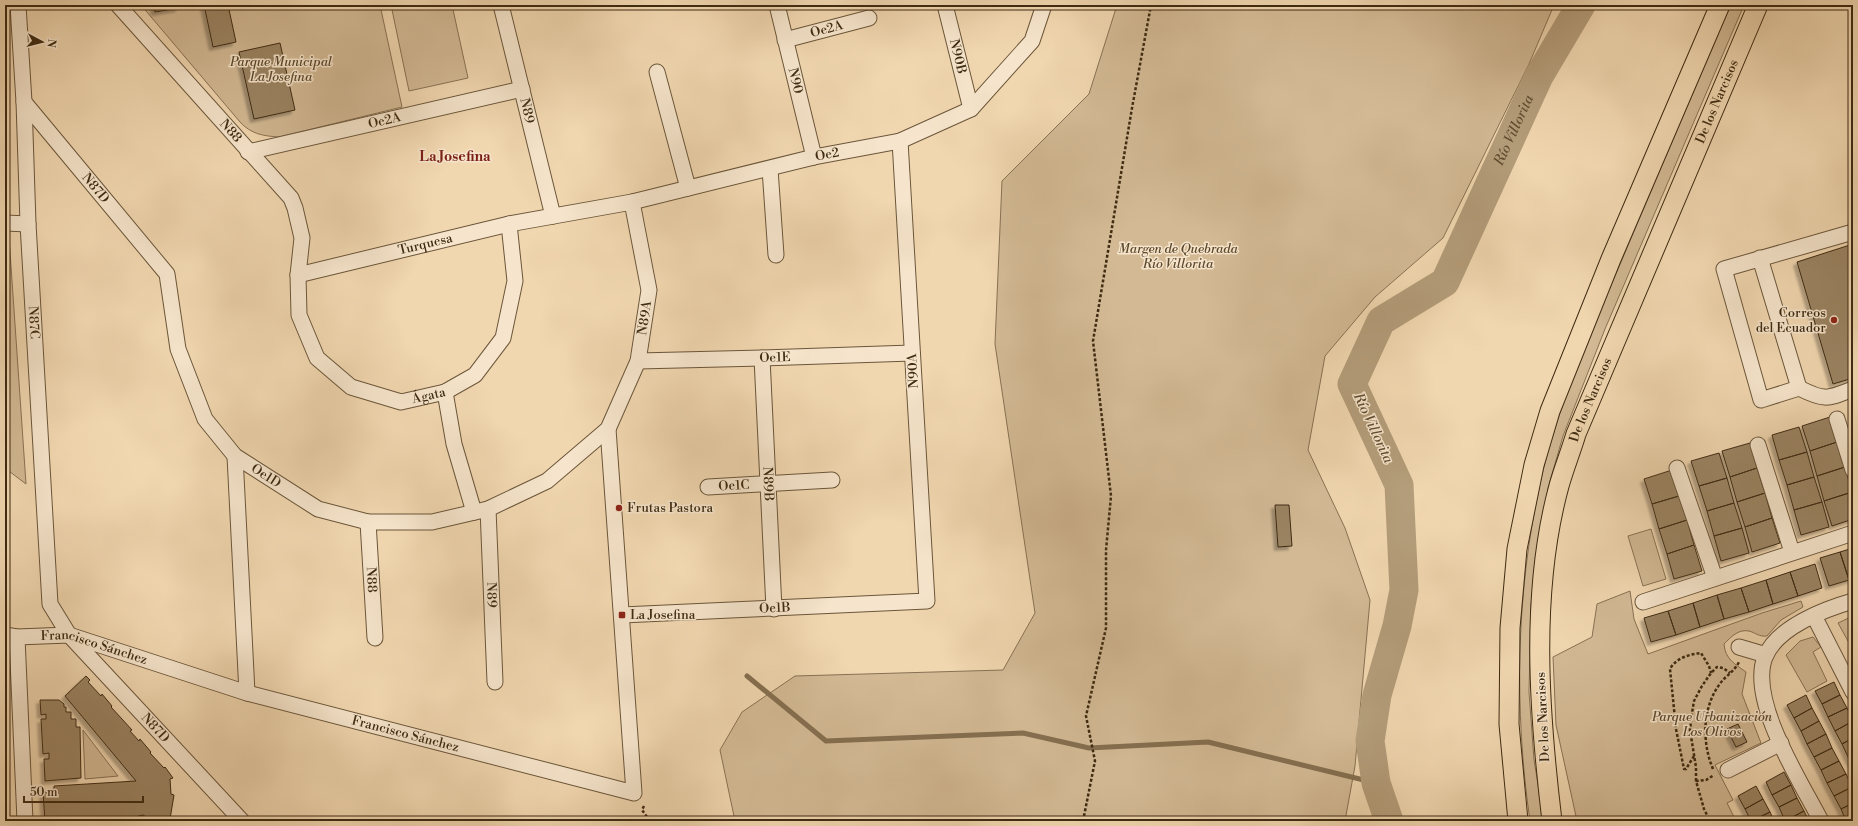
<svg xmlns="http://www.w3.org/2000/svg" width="1858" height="826" font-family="'Libre Bodoni',serif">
  <defs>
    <filter id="shadow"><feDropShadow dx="-3.5" dy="3.5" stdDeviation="1" flood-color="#0004"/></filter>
  </defs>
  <rect width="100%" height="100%" fill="#f1d7b0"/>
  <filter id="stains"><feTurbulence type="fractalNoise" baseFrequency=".005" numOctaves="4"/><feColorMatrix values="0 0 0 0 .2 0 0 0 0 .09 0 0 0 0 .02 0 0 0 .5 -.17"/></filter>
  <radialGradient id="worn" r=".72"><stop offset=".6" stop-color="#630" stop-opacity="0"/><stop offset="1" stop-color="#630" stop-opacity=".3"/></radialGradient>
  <path fill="#d3ba95" stroke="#887254" d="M141,5H380L402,107L279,137C263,136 251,134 240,122Z
    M391,5H452L468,78L409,91Z
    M1117,5H1554L1529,64L1443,238L1375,297L1325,356L1308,450L1345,528L1370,600L1355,766L1345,821H735L720,750L742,712L795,676L1003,670L1035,613L995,344L1002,181L1089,94Z
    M1730,5H1744L1605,329L1563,436L1548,488L1531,604L1529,692L1534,760L1544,821H1530C1514,710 1516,593 1540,484C1557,407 1590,334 1621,262C1657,176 1694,91 1730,5Z
    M5,236L9,237L26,484L5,468Z
    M1651,529L1666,579L1643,586L1628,536Z
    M1630,591L1634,619L1648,654L1762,613L1801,601L1803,607L1781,620L1767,636C1759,637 1756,633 1749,631C1738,629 1731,637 1724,644C1725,659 1735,664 1746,672L1742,694L1761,743L1715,765L1733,800L1727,803L1736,821H1577L1556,725L1553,657L1592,637L1597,604Z
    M1853,616V650L1838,623Z
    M1813,637L1821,647L1813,652L1827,681L1807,692L1786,655L1800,641Z
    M83,730L118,776L85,779Z"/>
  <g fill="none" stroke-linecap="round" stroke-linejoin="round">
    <path stroke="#856f50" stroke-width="5" d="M747,676L826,741L1023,733L1089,748L1208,742L1376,783"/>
    <path stroke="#b49d7a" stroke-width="29" id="s1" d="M1389,821L1376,783L1370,741L1377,695L1397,626L1404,590L1399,485L1352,384L1381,321L1445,282L1539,76L1581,5"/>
  </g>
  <path fill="#9b8464" stroke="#3e2b12" filter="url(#shadow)" d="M154,5H179V8L155,12Z
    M204,5H228L236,42L213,47Z
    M280,43L295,110L254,119L239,52Z
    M1853,244V378L1833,384L1797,262Z
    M1830,417L1837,442L1810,451L1802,426Z
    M1799,427L1807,452L1779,460L1772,435Z
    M1837,442L1845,467L1817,476L1810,451Z
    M1750,443L1757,468L1730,477L1722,451Z
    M1807,452L1814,477L1787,485L1779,460Z
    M1719,453L1727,478L1699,486L1691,461Z
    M1845,467L1852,492L1824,501L1817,476Z
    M1757,468L1765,493L1737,502L1730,477Z
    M1672,470L1679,496L1652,504L1644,479Z
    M1814,477L1822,502L1794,510L1787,485Z
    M1727,478L1734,503L1707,511L1699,486Z
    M1852,492L1853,519L1832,526L1824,501Z
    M1765,493L1772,518L1745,527L1737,502Z
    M1679,496L1687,520L1659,529L1652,504Z
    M1822,502L1829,527L1801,535L1794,510Z
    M1734,503L1742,528L1714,536L1707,511Z
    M1275,505H1289L1292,546L1278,547Z
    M1772,518L1780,543L1752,552L1745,527Z
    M1687,520L1694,545L1667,554L1659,529Z
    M1742,528L1749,553L1721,561L1714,536Z
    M1694,545L1702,571L1674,579L1667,554Z
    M1853,548V578L1849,580L1840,552Z
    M1840,552L1849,580L1829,586L1820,558Z
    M1815,564L1822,588L1798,596L1790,572Z
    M1790,572L1798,596L1773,604L1766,580Z
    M1766,580L1773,604L1749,612L1741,588Z
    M1741,588L1749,612L1724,619L1717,595Z
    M1717,595L1724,619L1700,627L1693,603Z
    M1693,603L1700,627L1676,635L1668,611Z
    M1668,611L1676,635L1651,642L1644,618Z
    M86,676L90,680L88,682L101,696L102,694L112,706L111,707L132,730L130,731L139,741L140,739L151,752L150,753L164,768L165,767L173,778L170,779L171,794L174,795L170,819L145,821L144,815L138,816L139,821H110V818H104L105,821H45L43,792H54V786L136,781L65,696Z
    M1834,682L1840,695L1822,704L1815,691Z
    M1806,695L1812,708L1794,718L1787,705Z
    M1840,695L1847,708L1828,717L1822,704Z
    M40,700H59L64,704V707H66V712H71V719H76V727H80L81,778L45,781L44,759H49V753L43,754L41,719H46V714L41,715Z
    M1812,708L1819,721L1801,731L1794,718Z
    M1847,708L1853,721L1835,731L1828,717Z
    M1819,721L1826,734L1807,744L1801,731Z
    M1853,721V738L1842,744L1835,731Z
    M1738,724L1747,742L1736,747L1727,729Z
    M1826,734L1832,748L1814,757L1807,744Z
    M1853,738V754L1848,757L1842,744Z
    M1832,748L1839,761L1821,770L1814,757Z
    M1853,754V766L1848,757Z
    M1839,761L1846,774L1827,783L1821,770Z
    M1784,772L1791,785L1772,795L1766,782Z
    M1846,774L1852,787L1834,796L1827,783Z
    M1791,785L1797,798L1779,807L1772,795Z
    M1756,786L1763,799L1745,809L1738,796Z
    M1852,787L1853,803L1841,809L1834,796Z
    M1797,798L1804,811L1785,821L1779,807Z
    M1763,799L1770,812L1751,821L1745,809Z
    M1853,803V820L1846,821L1841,809Z
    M1804,811L1809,821H1785Z
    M1770,812L1774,821H1752Z"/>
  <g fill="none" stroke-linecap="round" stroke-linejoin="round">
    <defs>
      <g id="minor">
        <path id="s2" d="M18,5L24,102L28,224L50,604L69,635L242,821"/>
        <path id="s3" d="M118,5L291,198L295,208L302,238L298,275L299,315L317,358L351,387L401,402L445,392L475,375L503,338L515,281L509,224"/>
        <path id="s4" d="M501,5L553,216"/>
        <path id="s5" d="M777,5L814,157"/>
        <path id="s6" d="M945,5L971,109"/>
        <path id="s7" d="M785,40L869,18"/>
        <path d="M657,72L688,188"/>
        <path id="s8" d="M24,102L167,274L178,349L205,419L235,456L318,509L368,522H432L488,509L547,481L608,429L638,361L649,290L632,202"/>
        <path id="s9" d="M248,152L522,89"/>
        <path d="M770,169L776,255"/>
        <path d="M5,223L28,224"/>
        <path d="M1853,232L1724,269L1761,400L1799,388C1825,401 1827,399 1853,389"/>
        <path d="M1760,258L1799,388"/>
        <path id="s10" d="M298,275L509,224L632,202L814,157L900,141L971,109L1032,41L1044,5"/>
        <path id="s11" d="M762,358L774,609"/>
        <path id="s12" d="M638,361L762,358L912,353"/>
        <path d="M445,392L454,444L474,512"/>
        <path d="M1837,419L1853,470"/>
        <path d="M1758,445L1792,552"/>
        <path d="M235,456L247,693"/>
        <path d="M1677,468L1715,578"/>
        <path id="s13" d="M708,487L832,480"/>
        <path id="s14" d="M488,509L495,682"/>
        <path id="s15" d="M368,522L375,638"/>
        <path d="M1643,602L1853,533"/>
        <path id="s16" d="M622,615L927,601L900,141"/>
        <path d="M1814,616L1853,692"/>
        <path id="s17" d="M5,635L17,637L69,635L247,693L634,793L608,429"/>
        <path d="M17,637L25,821"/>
        <path d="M1739,647L1766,655"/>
        <path d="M1728,770L1781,743"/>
        <path d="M1821,821C1801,782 1748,701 1765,657C1777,627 1825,609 1853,601"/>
      </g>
      <g id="major">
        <path d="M1518,821L1509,724L1510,628L1517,549L1534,465L1550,411L1611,259L1720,5"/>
        <path id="s18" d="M1552,821C1539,713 1530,592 1559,486C1564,468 1571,451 1576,434L1758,5"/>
      </g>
    </defs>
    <use href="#minor" stroke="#6b563a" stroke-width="17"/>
    <use href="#major" stroke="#3e2b12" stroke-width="21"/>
    <path stroke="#3e2b12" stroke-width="2.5" stroke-dasharray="3 2" stroke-linecap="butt" d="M1694,756L1686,769H1684L1676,729L1670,669C1675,659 1689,654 1701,653L1709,666L1711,673
      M1713,769C1702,743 1702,709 1719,685C1725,676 1734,672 1739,662
      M1696,781V767L1690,730L1692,713L1694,701L1702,686L1711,673L1717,667L1723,668L1730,673
      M644,806L642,810L650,821
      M1709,819L1704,809L1696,781L1706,780L1714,775
      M1083,821L1095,761L1086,716L1106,628V550L1111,496L1093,341L1132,108L1151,5"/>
    <use href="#minor" stroke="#f6e5cc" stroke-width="15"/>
    <use href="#major" stroke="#f1d7b0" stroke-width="19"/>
  </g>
  <g fill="#8f2418" stroke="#f6e5cc" stroke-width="1.5">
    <circle cx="1834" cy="320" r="4"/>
    <circle cx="619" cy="508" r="4"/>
    <rect x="618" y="611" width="8" height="8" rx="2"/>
  </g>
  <g text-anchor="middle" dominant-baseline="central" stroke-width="3" stroke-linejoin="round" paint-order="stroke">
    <g font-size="13" fill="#3e2b12" stroke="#f6e5cc">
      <text stroke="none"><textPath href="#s7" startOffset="43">Oe2A</textPath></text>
      <text stroke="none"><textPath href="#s6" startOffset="53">N90B</textPath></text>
      <text stroke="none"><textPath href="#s5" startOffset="78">N90</textPath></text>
      <text stroke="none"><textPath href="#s18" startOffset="753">De los Narcisos</textPath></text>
      <text stroke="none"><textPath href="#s4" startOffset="109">N89</textPath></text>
      <text stroke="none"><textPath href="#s9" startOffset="140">Oe2A</textPath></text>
      <text stroke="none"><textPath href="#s3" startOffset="169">N88</textPath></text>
      <text stroke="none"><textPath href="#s10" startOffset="543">Oe2</textPath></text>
      <text stroke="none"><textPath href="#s8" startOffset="112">N87D</textPath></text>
      <text stroke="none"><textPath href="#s10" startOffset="131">Turquesa</textPath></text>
      <text stroke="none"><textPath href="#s8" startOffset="957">N89A</textPath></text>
      <text stroke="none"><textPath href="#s2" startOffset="318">N87C</textPath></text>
      <text stroke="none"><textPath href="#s12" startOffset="137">Oe1E</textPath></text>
      <text transform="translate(913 371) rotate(-93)">N90A</text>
      <text stroke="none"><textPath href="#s3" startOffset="550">Ágata</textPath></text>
      <text stroke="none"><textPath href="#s18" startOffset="429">De los Narcisos</textPath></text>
      <text stroke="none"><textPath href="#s8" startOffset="459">Oe1D</textPath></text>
      <text stroke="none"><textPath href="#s11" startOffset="126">N89B</textPath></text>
      <text stroke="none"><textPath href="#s13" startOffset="26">Oe1C</textPath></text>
      <text stroke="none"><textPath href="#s15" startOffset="58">N88</textPath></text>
      <text stroke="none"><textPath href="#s14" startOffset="86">N89</textPath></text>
      <text stroke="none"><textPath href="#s16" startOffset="153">Oe1B</textPath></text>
      <text stroke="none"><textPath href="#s17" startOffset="91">Francisco Sánchez</textPath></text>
      <text transform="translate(1543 717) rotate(-93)">De los Narcisos</text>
      <text stroke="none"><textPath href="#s2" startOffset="763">N87D</textPath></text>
      <text stroke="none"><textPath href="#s17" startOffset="415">Francisco Sánchez</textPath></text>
    </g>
    <g font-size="13" font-style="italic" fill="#5c482c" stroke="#f6e5cc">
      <text x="281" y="62">Parque Municipal<tspan x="281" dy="15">La Josefina</tspan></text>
      <text x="1178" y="249">Margen de Quebrada<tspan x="1178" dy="15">Río Villorita</tspan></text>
      <text x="1712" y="717">Parque Urbanización<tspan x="1712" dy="15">Los Olivos</tspan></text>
    </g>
    <g font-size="13" fill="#3e2b12" stroke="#f6e5cc" text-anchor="start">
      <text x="1826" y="313" text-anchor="end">Correos<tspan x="1826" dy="15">del Ecuador</tspan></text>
      <text x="627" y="508">Frutas Pastora</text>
      <text x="630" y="615">La Josefina</text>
    </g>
    <g font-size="14" font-style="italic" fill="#614d31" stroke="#f6e5cc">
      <text stroke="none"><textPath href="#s1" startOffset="765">Río Villorita</textPath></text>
      <text transform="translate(1373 428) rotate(65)">Río Villorita</text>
    </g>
    <g font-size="14" font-weight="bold" fill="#7a1f14" stroke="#f6e5cc">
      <text x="455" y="157">La Josefina</text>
    </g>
  </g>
  <rect width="1858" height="826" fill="none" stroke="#f1d7b0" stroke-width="20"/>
  <rect x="6" y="6" width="1846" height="814" fill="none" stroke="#3e2b12" stroke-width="2"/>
  <rect x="10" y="10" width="1838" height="806" fill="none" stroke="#3e2b12"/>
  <g transform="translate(42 42) rotate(97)" stroke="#f6e5cc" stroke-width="3" paint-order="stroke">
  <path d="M0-3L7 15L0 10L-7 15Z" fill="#3e2b12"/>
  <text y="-6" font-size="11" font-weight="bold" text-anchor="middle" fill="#3e2b12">N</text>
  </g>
  <path d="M24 796v6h119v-6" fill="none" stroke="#3e2b12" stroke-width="2"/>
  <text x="30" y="796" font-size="12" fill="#3e2b12" stroke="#f6e5cc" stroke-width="3" paint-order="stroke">50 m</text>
  <rect width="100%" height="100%" filter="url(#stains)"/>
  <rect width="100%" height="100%" fill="url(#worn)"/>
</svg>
